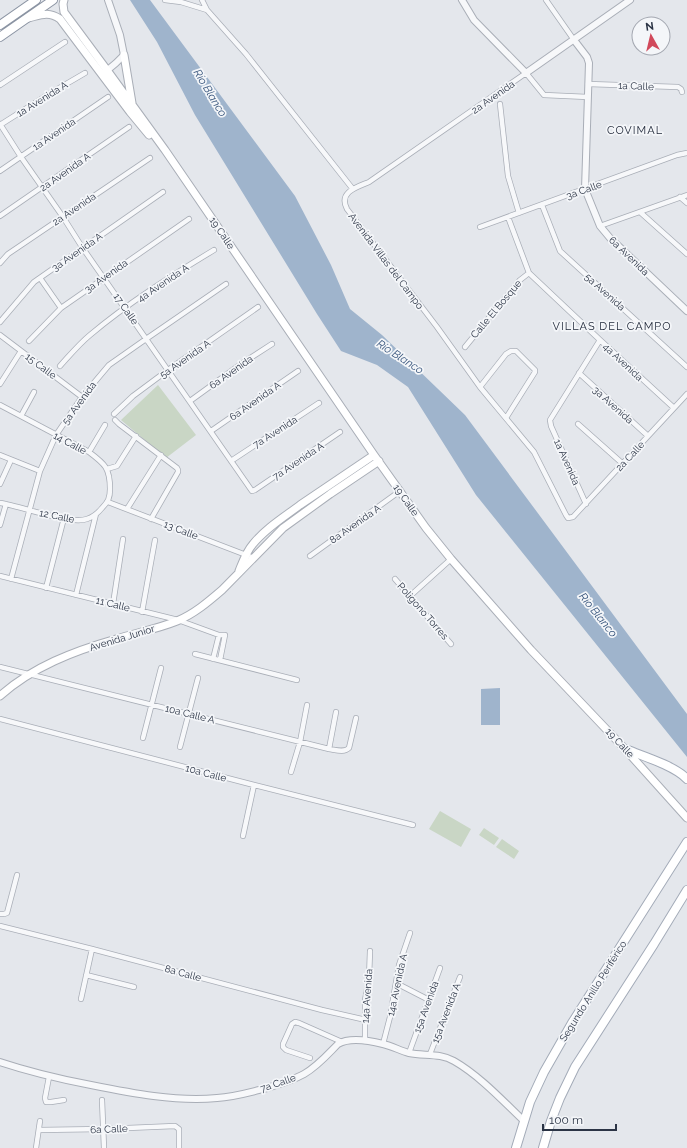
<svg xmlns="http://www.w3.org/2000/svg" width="687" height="1148" font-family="Raleway,sans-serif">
  <rect width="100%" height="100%" fill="#e4e7ec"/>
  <path fill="#c9d6c5" d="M158,385L196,435L166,458L121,420Z
    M440,811L471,829L461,847L429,829Z
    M484,828L499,838L494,845L479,835Z
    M502,839L519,851L514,859L496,847Z"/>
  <path fill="#9fb4cc" d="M130,0H150L295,196L331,265L350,309L382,335L465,415L687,714V757L476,495L408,387L377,365L341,351L317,314L195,115L157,42Z
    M500,688V725H481V689Z"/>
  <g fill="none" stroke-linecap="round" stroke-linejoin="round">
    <defs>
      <path id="minor" d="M165,0L181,2L207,10
        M202,0L207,10L246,54L352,188
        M546,0L574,40
        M588,84L678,87L681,89L682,92
        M0,85L65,42
        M588,97L544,95L526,73L369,182C357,187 338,192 347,209L437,327L480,387L534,452L566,515L568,518L573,517L687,394
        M500,104L508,176L519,213
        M0,124L21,157L63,217L82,247L252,491L255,490L340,432
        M0,125L49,94L85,73
        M0,171L108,97
        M680,197L687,203
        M542,205L560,251L687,367
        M640,212L687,254
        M0,216L129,127
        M508,217L529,273L600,340L674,408
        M600,226L687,195
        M480,227L677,155L687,153
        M0,263L8,254L150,158
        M40,278L61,308
        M0,322L34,282L163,192
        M0,335L82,397
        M29,341L61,308L189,219
        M465,347L520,280L529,273
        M60,366C70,355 79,344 90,335C128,303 171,276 214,250
        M579,373L648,436
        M0,384L21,351
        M480,387L506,354L511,351H516L535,370V372L506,418
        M190,401L241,364L272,344
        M0,405L89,452C105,464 110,468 110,489C110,498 108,502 102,508C98,513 93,517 87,519C69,525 21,506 0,503
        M114,414L133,396L168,370L258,307
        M21,416L34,392
        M115,420L119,424L177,468L178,470V472L151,519
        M578,424L623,464
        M211,431L298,371
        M89,452L105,425
        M0,455L40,471
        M231,461L319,403
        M107,469L117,466L136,436
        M0,484L11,460
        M108,502L254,558
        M586,504L551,426L550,420L600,340
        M127,509L161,455
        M0,525L6,504
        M310,556L400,491
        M0,576L178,620L219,635H225L220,660
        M11,579L40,471L56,435L82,397L109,365L146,339L226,284
        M395,579L451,644
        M46,588L64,518
        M76,595L96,514
        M410,596L451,559
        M113,604L123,539
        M142,612L155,540
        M195,654L297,680
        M213,659L219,635
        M0,667L329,749C336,750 344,753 349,748L356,718
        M0,719L254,785L413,825
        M143,738L161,668
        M180,747L198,678
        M329,749L336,712
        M291,772L300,742L307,705
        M243,836L254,785
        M0,914H4L7,913L17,875
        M0,926L92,949L322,1010L366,1020
        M86,975L134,987
        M396,983L429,1000
        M81,999L92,949
        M365,1041V1000L369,978L370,951
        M383,1044L390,1017L399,965L410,933
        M409,1053L440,968
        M430,1054L460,977
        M310,1058L286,1050L283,1047V1044L292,1024L295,1022L299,1023L342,1042
        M49,1077L45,1098L46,1102H51L64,1100
        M102,1100L104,1148
        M39,1130L104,1129L175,1126L179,1129V1148
        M36,1148L40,1121"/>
      <path id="tertiary" d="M462,0L474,20L526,73L630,0
        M574,40L587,57L589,63L585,189L600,226L610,238L687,311
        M104,73L116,63L124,55L120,35L108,0
        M0,1062C30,1072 60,1079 91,1085C131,1093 176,1102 217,1098C234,1097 251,1092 267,1088C280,1084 293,1080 304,1074C318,1066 328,1054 338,1044C350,1037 371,1041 383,1044C392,1046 401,1051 409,1053C424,1056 441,1053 454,1061C480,1076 503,1101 524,1121"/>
      <path id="secondary" d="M64,0L63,4L64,12L107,70L165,150L374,455L426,528L451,559L531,650L625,749L687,818
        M28,18C41,15 48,11 60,19L130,112L149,135
        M124,55L132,103
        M239,571C243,561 246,552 253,544C266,528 284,517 300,505C325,488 350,471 374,455
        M0,696C32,667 74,651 116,639C136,633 157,629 177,621C194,614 208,602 222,590L283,528L330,494L379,461"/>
      <path id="primary" d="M625,749C643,756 675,766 687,779
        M516,1148L530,1102L544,1072L572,1023L687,842
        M543,1148L551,1121L560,1098L575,1067L654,944L687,890"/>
      <path id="trunk" d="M0,25L36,0
        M0,37L53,0"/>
    </defs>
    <use href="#minor" stroke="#a9aeb7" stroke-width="6"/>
    <use href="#tertiary" stroke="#a9aeb7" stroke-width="8"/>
    <use href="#secondary" stroke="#a9aeb7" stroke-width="9"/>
    <use href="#primary" stroke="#a3abb8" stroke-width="10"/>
    <use href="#trunk" stroke="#8b94a3" stroke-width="10"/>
    <use href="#minor" stroke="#f7f8fa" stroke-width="4.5"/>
    <use href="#tertiary" stroke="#f7f8fa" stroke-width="6"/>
    <use href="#secondary" stroke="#fff" stroke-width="7"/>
    <use href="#primary" stroke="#fff" stroke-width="8"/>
    <use href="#trunk" stroke="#fff" stroke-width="8"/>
  </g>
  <g text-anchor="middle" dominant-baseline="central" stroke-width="3.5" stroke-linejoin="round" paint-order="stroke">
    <g font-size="10" fill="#2b3445" stroke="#f4f6f9">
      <text transform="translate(636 86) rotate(2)">1a Calle</text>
      <text transform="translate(493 97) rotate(-35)">2a Avenida</text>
      <text transform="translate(42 99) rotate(-32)">1a Avenida A</text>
      <text transform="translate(54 134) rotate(-34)">1a Avenida</text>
      <text transform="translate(65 172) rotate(-35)">2a Avenida A</text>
      <text transform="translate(584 190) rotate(-20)">3a Calle</text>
      <text transform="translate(74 209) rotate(-34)">2a Avenida</text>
      <text transform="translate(222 233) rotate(56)">19 Calle</text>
      <text transform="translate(77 252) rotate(-35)">3a Avenida A</text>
      <text transform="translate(629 256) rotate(44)">6a Avenida</text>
      <text transform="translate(386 261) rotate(53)">Avenida Villas del Campo</text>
      <text transform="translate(106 276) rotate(-35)">3a Avenida</text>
      <text transform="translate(163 283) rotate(-34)">4a Avenida A</text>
      <text transform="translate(605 292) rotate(42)">5a Avenida</text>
      <text transform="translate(126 309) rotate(55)">17 Calle</text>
      <text transform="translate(496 309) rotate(-50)">Calle El Bosque</text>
      <text transform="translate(185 359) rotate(-35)">5a Avenida A</text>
      <text transform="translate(623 362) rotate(43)">4a Avenida</text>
      <text transform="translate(41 366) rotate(37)">15 Calle</text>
      <text transform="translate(231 372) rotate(-35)">6a Avenida</text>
      <text transform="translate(255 401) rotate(-35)">6a Avenida A</text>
      <text transform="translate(79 403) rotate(-54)">5a Avenida</text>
      <text transform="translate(613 405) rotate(42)">3a Avenida</text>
      <text transform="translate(275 432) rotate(-33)">7a Avenida</text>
      <text transform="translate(70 443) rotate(28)">14 Calle</text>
      <text transform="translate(630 456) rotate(-47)">2a Calle</text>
      <text transform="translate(298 461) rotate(-34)">7a Avenida A</text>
      <text transform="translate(567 462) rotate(66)">1a Avenida</text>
      <text transform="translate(406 500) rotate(55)">19 Calle</text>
      <text transform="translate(57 516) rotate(11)">12 Calle</text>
      <text transform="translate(355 524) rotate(-35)">8a Avenida A</text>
      <text transform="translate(181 530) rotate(21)">13 Calle</text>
      <text transform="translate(113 604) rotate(14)">11 Calle</text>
      <text transform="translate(423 611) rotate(49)">Poligono Torres</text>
      <text transform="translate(122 638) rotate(-17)">Avenida Junior</text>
      <text transform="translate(190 714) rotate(14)">10a Calle A</text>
      <text transform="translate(620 743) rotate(47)">19 Calle</text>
      <text transform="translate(206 773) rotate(15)">10a Calle</text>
      <text transform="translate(183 973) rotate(15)">8a Calle</text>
      <text transform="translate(397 985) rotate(-78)">14a Avenida A</text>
      <text transform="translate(593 991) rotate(-58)">Segundo Anillo Periférico</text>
      <text transform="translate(367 996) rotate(-86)">14a Avenida</text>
      <text transform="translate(426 1007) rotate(-70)">15a Avenida</text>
      <text transform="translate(446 1013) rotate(-69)">15a Avenida A</text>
      <text transform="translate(278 1083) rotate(-19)">7a Calle</text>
      <text transform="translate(109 1129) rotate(-2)">6a Calle</text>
    </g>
    <g font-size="11" font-style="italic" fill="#34527a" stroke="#f4f6f9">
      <text transform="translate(210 93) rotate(59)">Río Blanco</text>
      <text transform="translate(400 357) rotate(33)">Río Blanco</text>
      <text transform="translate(598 615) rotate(51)">Río Blanco</text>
    </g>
    <g font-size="11" letter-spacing="1" fill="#1d2536" stroke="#f4f6f9">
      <text x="635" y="130">COVIMAL</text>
      <text x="612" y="326">VILLAS DEL CAMPO</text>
    </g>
  </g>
  <g transform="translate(651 36) rotate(352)"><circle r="19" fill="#f4f6f9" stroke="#a4a8b1"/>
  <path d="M0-3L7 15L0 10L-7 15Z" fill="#d1495b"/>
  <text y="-6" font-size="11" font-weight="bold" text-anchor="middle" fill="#2b3445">N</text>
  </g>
  <path d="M543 1124v6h73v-6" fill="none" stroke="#2b3445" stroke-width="2"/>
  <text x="549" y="1124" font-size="12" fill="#2b3445" stroke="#f4f6f9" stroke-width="3" paint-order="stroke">100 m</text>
</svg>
